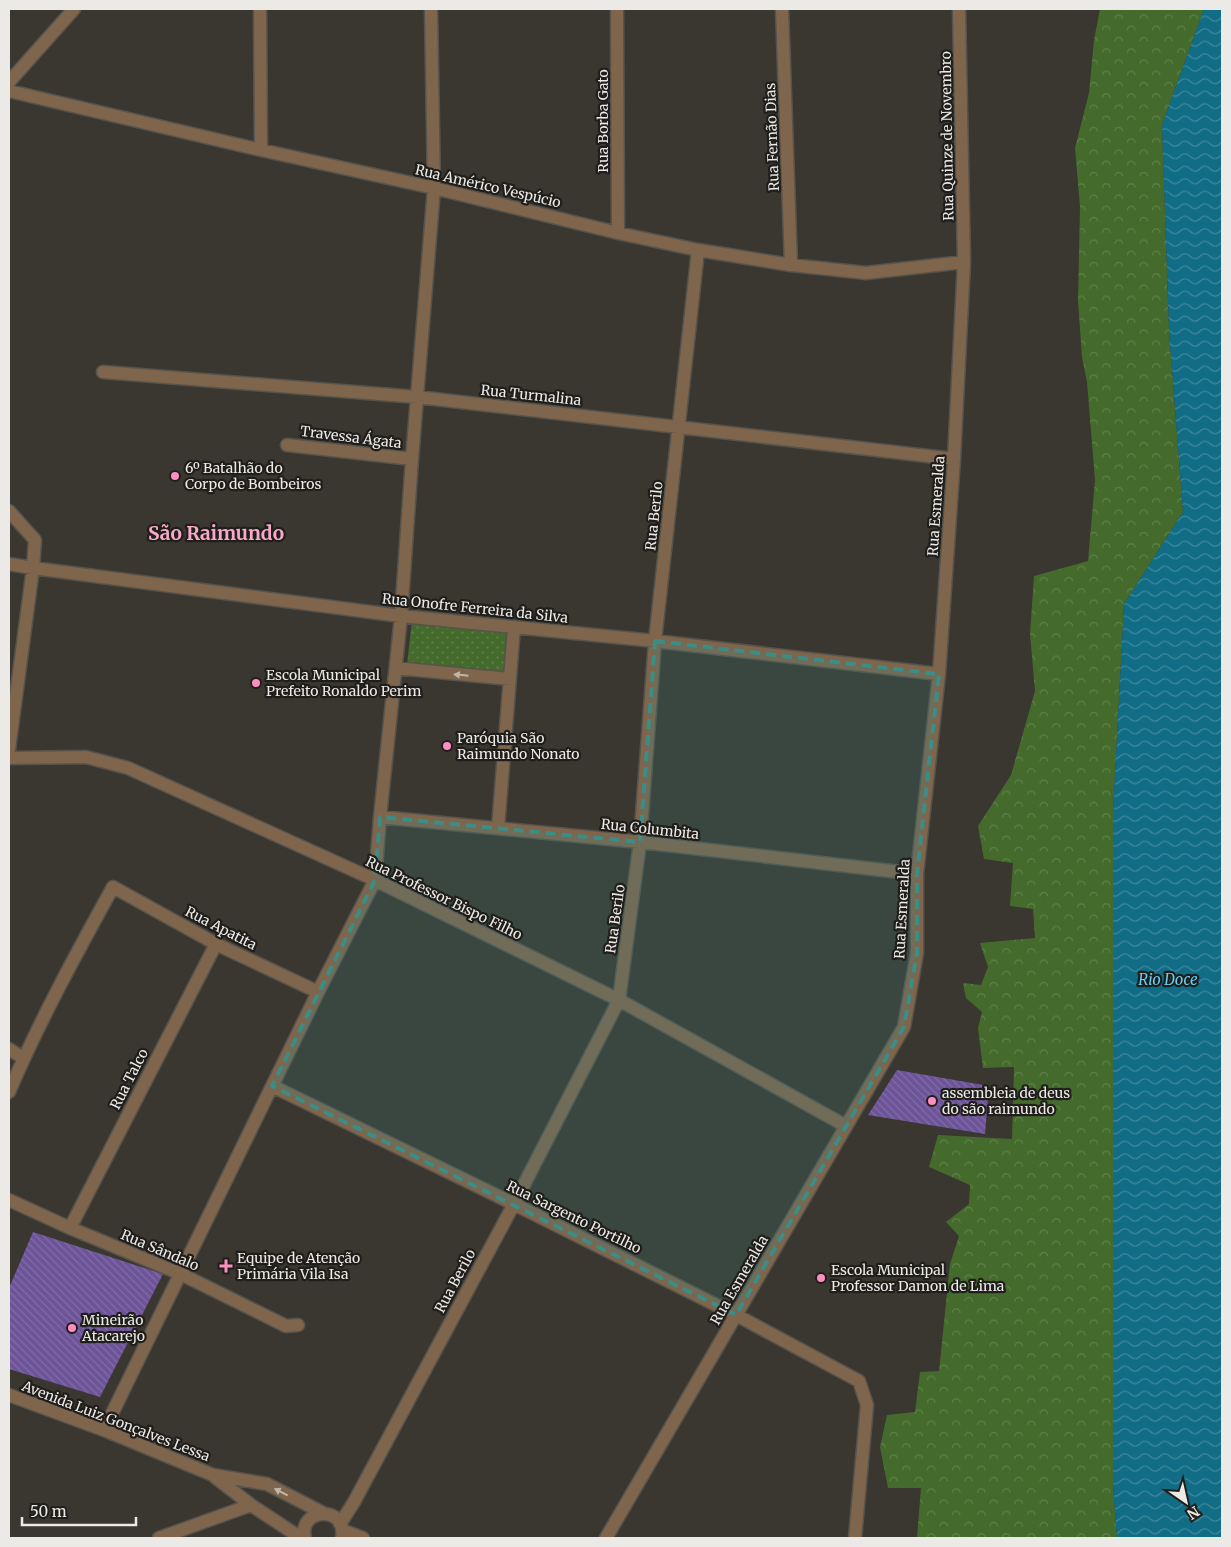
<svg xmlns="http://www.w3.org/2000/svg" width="1231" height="1547" font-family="Merriweather,serif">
  <defs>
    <pattern id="forest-crowns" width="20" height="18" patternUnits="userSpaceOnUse" patternTransform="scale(1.25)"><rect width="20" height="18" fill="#446b2c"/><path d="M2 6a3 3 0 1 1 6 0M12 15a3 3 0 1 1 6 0" fill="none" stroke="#5f804b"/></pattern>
    <pattern id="park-dots" width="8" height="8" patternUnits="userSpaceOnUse" patternTransform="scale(1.25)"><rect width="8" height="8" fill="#446b2c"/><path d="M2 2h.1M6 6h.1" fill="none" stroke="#5f804b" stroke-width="1.8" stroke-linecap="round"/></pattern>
    <pattern id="water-waves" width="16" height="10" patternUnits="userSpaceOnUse" patternTransform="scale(1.25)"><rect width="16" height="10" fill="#116c86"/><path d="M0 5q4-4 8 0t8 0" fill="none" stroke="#3f889d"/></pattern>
    <pattern id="building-back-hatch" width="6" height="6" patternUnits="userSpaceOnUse" patternTransform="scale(1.25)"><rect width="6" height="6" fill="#6d5499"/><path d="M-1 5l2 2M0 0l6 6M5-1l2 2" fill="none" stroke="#826da7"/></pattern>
  </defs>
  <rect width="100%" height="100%" fill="#3a3630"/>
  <path fill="url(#forest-crowns)" d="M1100,9H1204L1162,125L1169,330L1183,512L1124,604L1113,812V1485L1117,1538H917L921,1488H888L880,1447L887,1415L915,1412L920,1372L939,1371L950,1264L959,1236L946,1222L969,1204L970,1185L929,1167L938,1135L1012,1139L1014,1067L983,1068L978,1028L982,1012L966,998L963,983L981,985L988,967L980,943L1035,938L1033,909L1010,906L1013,863L984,859L978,826L1011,775L1035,691L1030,634L1034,576L1088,561L1095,480L1087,382L1082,357L1078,301L1080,207L1075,148L1089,93L1094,40Z"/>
  <path fill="url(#park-dots)" d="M412,620L511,630L507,677L407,665Z"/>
  <path fill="url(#water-waves)" d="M1204,9H1222V1538H1117L1113,1485V812L1124,604L1183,512L1169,330L1162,125Z"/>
  <path fill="url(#building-back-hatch)" d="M897,1070L989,1086L985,1134L868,1115Z
    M33,1232L163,1274L100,1397L9,1369V1288Z"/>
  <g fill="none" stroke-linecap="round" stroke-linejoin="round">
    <defs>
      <path id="minor" d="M260,9L261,150
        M617,9L618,233
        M782,9L791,265
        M9,82L74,9
        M9,91L261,150L434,188L618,233L698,250L791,265L866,273L964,262
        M103,372L417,397L954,459
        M287,445L412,459
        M9,511L35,540L33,568L9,749
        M9,564L33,568L401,616L655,641L939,674
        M396,668L510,679
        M9,758L86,757L128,768L375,880L619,1000L846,1126
        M380,817L640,842L917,874
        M498,828L514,627
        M9,1049L23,1058
        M272,1086L514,1204L736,1315L859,1381L867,1405L855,1538
        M9,1092C39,1022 76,954 113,887L216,944L318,992
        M9,1200L70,1228L181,1274L286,1326L298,1325
        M70,1228L216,944
        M9,1395L104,1430L213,1475L267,1484L325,1514
        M104,1430L318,992L375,880L380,817L401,616L412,459L434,188L431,9
        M215,1477L251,1505L301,1538
        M340,1524L354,1502L514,1204L619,1000L640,842L655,641L698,250
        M342,1530L363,1538
        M159,1538L251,1505
        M305,1538C297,1508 348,1504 342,1538
        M606,1538L904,1027L917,953V874L939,674L954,459L964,262L959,9"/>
    </defs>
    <use href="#minor" stroke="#56534d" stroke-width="15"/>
    <use href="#minor" stroke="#7e654c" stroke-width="12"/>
  </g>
  <defs><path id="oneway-solid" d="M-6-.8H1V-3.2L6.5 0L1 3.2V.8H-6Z" transform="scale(1.25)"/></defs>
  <g fill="#c0b5a8">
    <use href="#oneway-solid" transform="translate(461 675) rotate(-174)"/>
    <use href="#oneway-solid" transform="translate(281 1492) rotate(-153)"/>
  </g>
  <path fill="#3b8d86" fill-opacity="0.2" stroke="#3b8d86" stroke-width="4" stroke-dasharray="10 6" stroke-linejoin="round" d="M655,641L939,674L917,874V953L904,1027L736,1315L272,1086L375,880L380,817L640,842Z"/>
  <g fill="#fd8ebf" stroke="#201e1b" stroke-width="2">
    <circle cx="175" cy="476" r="5"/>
    <circle cx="256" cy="683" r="5"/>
    <circle cx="447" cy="746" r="5"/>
    <circle cx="932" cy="1101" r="5"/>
    <path d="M223.5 1258.5h5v5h5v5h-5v5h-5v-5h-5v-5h5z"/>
    <circle cx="821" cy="1278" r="5"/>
    <circle cx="72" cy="1328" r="5"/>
  </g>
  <g text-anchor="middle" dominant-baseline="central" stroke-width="4.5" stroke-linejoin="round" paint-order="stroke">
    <g font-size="14" fill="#eceae6" stroke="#201e1b">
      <text transform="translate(603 121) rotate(-90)">Rua Borba Gato</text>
      <text transform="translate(947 136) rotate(-91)">Rua Quinze de Novembro</text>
      <text transform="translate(772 137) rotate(-92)">Rua Fernão Dias</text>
      <text transform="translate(488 186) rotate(13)">Rua Américo Vespúcio</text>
      <text transform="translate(531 395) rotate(6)">Rua Turmalina</text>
      <text transform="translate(351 437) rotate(7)">Travessa Ágata</text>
      <text transform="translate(936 506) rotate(-86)">Rua Esmeralda</text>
      <text transform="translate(654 516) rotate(-84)">Rua Berilo</text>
      <text transform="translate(475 608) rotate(6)">Rua Onofre Ferreira da Silva</text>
      <text transform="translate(650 829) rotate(6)">Rua Columbita</text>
      <text transform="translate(444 898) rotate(26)">Rua Professor Bispo Filho</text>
      <text transform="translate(902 909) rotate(-87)">Rua Esmeralda</text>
      <text transform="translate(615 919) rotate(-82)">Rua Berilo</text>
      <text transform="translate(221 928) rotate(27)">Rua Apatita</text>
      <text transform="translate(129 1079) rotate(-63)">Rua Talco</text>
      <text transform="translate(574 1217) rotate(26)">Rua Sargento Portilho</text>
      <text transform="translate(160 1250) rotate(23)">Rua Sândalo</text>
      <text transform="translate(739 1280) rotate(-60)">Rua Esmeralda</text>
      <text transform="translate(455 1281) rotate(-62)">Rua Berilo</text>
      <text transform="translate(116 1421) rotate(21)">Avenida Luiz Gonçalves Lessa</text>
    </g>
    <g font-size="14" fill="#eceae6" stroke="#201e1b" text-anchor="start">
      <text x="185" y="468">6º Batalhão do<tspan x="185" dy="16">Corpo de Bombeiros</tspan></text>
      <text x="266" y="675">Escola Municipal<tspan x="266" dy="16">Prefeito Ronaldo Perim</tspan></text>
      <text x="457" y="738">Paróquia São<tspan x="457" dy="16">Raimundo Nonato</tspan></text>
      <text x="942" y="1093">assembleia de deus<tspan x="942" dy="16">do são raimundo</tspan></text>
      <text x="237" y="1258">Equipe de Atenção<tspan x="237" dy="16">Primária Vila Isa</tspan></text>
      <text x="831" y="1270">Escola Municipal<tspan x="831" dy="16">Professor Damon de Lima</tspan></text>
      <text x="82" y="1320">Mineirão<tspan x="82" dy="16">Atacarejo</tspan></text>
    </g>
    <g font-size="15" font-style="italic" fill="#64d0f5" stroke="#201e1b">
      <text x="1168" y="979">Rio Doce</text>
    </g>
    <g font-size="19" font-weight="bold" fill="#f8a9ca" stroke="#201e1b">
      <text x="216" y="533">São Raimundo</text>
    </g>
  </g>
  <rect width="1231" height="1547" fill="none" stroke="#eceae6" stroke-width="20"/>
  <g transform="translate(1186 1502) rotate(146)" stroke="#201e1b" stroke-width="4" paint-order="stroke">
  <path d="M0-4L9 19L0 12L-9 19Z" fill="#eceae6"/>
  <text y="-8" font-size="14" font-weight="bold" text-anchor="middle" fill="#eceae6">N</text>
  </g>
  <path d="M22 1517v8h114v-8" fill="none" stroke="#eceae6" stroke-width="2.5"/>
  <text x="30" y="1517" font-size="15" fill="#eceae6" stroke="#201e1b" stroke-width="4" paint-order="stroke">50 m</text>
</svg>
